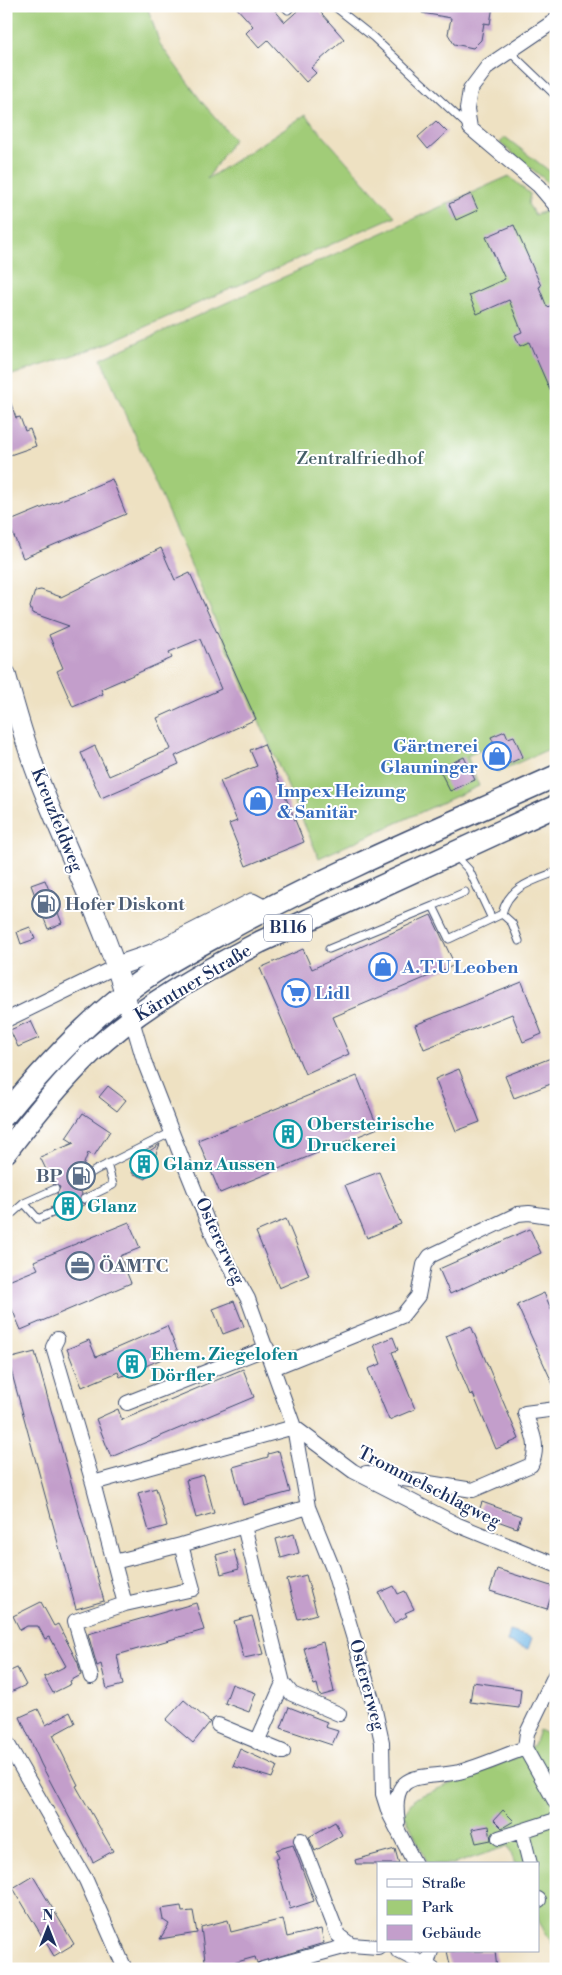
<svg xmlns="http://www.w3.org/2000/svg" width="562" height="1975" font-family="'Libre Bodoni',serif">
  <rect width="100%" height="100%" fill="#fff"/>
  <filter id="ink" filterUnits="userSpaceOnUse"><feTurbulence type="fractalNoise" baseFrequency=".02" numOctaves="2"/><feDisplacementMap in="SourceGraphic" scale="10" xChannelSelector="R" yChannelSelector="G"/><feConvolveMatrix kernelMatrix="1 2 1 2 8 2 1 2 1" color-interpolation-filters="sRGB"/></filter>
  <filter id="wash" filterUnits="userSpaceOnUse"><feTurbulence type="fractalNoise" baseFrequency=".0096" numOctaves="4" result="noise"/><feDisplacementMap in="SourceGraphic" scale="20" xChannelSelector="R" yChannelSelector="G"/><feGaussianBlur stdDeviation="1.12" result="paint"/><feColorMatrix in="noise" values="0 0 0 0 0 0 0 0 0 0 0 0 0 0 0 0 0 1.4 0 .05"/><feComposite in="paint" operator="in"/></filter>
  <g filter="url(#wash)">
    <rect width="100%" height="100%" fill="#eee1c2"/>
    <path fill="#a1cc78" stroke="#5e7e6b" d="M6,6H147L160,44L202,102L234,139L207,179L305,115L395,216L104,345L6,377Z
      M505,137L556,176V192L543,178L500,143Z
      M509,176L530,194L528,204L535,215L547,210L556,223V746L497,772L486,748L467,756L479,786L319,858L101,359Z
      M539,1730L556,1739V1950L538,1920V1864H515L508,1846L454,1864H428L404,1813L415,1798L515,1758L534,1745Z"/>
    <path fill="#6eb6e6" stroke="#4472a2" d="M510,1631L532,1638L528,1649L507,1642Z"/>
    <g id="blocks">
      <path fill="#c39ecb" d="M235,6H271L285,22L303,6H315L344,39L311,68L316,73L306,82L268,40L259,48L246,33L253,26Z
        M423,6H493L490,24L484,23L481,40L473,48L454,44L448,34L451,18L422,13Z
        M436,121L447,132L428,149L418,137Z
        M471,194L478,210L456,220L449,204Z
        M514,225L541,286L539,287L547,307L556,304V404L529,342L520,346L515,335L522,332L509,300L477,314L469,295L505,279L486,237Z
        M6,395H8L16,418L20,417L25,431L30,429L36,446L10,455L6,443Z
        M112,479L126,514L23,558L8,522Z
        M161,548L175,580L190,573L256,719L175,756L179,764L101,798L81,753L95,746L109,776L171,749L157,718L221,689L200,639L169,652L172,658L101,689L103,694L73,707L57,671L63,668L49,635L69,626L32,613L30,607L35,591L41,590L61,597Z
        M505,731L508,738L514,736L523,757L497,769L488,747L494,744L491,737Z
        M264,744L304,842L246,866L229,824L237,821L220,781L257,766L250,750Z
        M464,757L475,780L450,791L439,769Z
        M45,880L62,923L48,929L31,885Z
        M431,915L455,965L333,1017L349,1054L305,1074L260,968L303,949L312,969Z
        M30,927L35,939L21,944L17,932Z
        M522,982L542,1034L523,1042L512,1014L424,1049L415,1025Z
        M31,1021L39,1038L18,1047L10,1030Z
        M556,1056V1082L514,1098L505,1076Z
        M459,1069L480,1122L456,1131L435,1079Z
        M357,1076L378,1128L220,1193L198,1140Z
        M108,1086L126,1100L117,1111L99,1097Z
        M83,1113L110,1131L94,1156L88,1153L80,1174L72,1180L73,1185L79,1187L82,1194L79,1202L86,1204L55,1218L57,1210L50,1208L62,1203L57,1194L60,1187L53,1184L40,1157L74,1143L66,1138Z
        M160,1144L146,1179L132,1173L140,1154H145Z
        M379,1172L401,1224L367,1238L345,1185Z
        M286,1219L309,1275L279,1288L256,1232Z
        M129,1222L140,1248L120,1256L131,1283L21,1330L6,1295V1282L38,1269L34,1261Z
        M530,1229L541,1253L450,1294L439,1269Z
        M544,1293L556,1320V1391L517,1305Z
        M234,1301L244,1326L223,1334L213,1309Z
        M167,1326L178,1352L120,1377L118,1372L82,1387L67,1349L89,1340L96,1357Z
        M471,1326L519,1439L496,1449L473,1394L470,1395L446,1336Z
        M393,1337L398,1350L392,1352L415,1409L389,1420L368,1369L381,1364L374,1345Z
        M35,1352L104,1601L76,1609L8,1359Z
        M243,1369L254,1397L111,1457L96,1419L118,1409L122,1420Z
        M279,1451L290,1492L243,1505L233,1467L268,1457V1454Z
        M204,1475L214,1513L196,1518L186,1480Z
        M156,1488L167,1526L149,1531L138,1493Z
        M482,1502L521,1516L517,1528L478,1514Z
        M294,1534L299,1553L281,1558L276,1539Z
        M234,1550L239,1569L221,1574L216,1555Z
        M497,1569L554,1587L547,1609L490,1591Z
        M306,1575L317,1614L298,1619L287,1580Z
        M394,1586L398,1594L405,1591L414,1609L405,1613L407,1616L394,1623L379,1593Z
        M41,1602L54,1626L58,1624L78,1663L81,1675L70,1681L71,1684L53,1693L44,1677L66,1666L50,1637L45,1639L38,1626H27L20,1630L13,1616Z
        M196,1603L204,1630L117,1655L123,1685L107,1689L101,1664L97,1666L88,1634Z
        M252,1616L263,1654L244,1658L234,1621Z
        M323,1642L334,1692L320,1696L317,1684L314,1685L304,1648Z
        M17,1668L26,1685L6,1694V1673Z
        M473,1682L521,1689L519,1708L470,1702Z
        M232,1684L256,1693L249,1712L225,1703Z
        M184,1700L210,1722L193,1743L166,1720Z
        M289,1707L327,1722L325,1727L338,1731L332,1745L281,1728Z
        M38,1709L46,1725L70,1712L75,1723L53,1735L78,1785L76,1786L113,1851L93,1862L41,1764L20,1717Z
        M240,1749L277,1766L272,1778L233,1766Z
        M503,1810L514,1821L502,1828L494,1820Z
        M335,1822L342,1835L315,1851L309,1837Z
        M489,1826L491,1840L476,1843L472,1829Z
        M293,1845L314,1901L290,1909L275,1859L279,1858L276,1850Z
        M395,1849L399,1864H356L355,1860Z
        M33,1876L74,1944L54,1956L13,1888Z
        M181,1906L182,1912L193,1911L197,1933L160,1939L169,1924L163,1920L161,1909Z
        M283,1919L287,1937L321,1929L324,1943L257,1963L255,1957L230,1964V1969H206L201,1927L228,1920L231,1932Z
        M447,1951H495L497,1969H451Z"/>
    </g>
  </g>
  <g filter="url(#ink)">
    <use href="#blocks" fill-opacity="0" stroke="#3b4a6d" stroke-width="1"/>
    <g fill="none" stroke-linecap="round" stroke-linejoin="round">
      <defs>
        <path id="lane" d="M284,6L288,10L292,6
          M334,6L373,37L468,126
          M509,51L556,96
          M455,855L469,870L492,919
          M433,906L465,892
          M502,914L512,923L519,941
          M329,949L433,906L449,939L502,914C508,887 532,881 556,872
          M77,1182L96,1170L172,1132
          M84,1199L113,1185L107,1164
          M24,1203L38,1219L52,1213
          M6,1219L24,1203L55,1189"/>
        <path id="street" d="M556,20L488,66L470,90L467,109L470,128L539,186L556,206
          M6,1020L117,966
          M132,1020L144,1061L183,1161L214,1238L248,1299L294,1427L308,1507L333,1569L374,1706L382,1742L383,1794L389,1813L415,1864
          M57,1339L53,1347L93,1483L125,1604L75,1621L91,1677
          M273,1368L402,1316L418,1296L424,1265L430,1256L518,1214L529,1213L556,1217
          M127,1403L267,1348
          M366,1473L473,1490L531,1465C540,1446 532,1432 525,1413L556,1409
          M93,1483L294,1427L353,1471L458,1525L556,1565
          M244,1526L283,1683L257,1742
          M114,1562L181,1545
          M125,1604L193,1589L181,1545L308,1507
          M283,1683L292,1694L339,1714
          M218,1725L283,1752
          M6,1741L86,1880L125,1969
          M525,1748L556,1803
          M398,1822C389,1767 424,1780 459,1772C481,1766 503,1756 525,1748L527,1733L556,1673
          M522,1832L530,1864
          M499,1838L556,1820
          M301,1840L338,1935L351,1945
          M538,1899L539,1900
          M398,1951L433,1969
          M427,1964L431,1951
          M263,1969L351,1945L378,1947"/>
        <path id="secondary" d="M6,674C16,711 26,747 40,782C71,862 111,937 132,1020
          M117,966L152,954L252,903L265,910"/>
        <path id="primary" d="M6,1114C42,1070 80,1029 125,993C157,967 195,948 231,928C336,871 447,825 556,776
          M6,1152C32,1118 60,1083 91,1053C140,1007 201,973 260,942L556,806"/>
      </defs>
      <use href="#lane" stroke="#3b4a6d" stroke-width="9"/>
      <use href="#street" stroke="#3b4a6d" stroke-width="16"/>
      <use href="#secondary" stroke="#3b4a6d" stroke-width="21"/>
      <use href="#primary" stroke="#3b4a6d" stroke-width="24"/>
      <use href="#lane" stroke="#fff" stroke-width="7"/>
      <use href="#street" stroke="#fff" stroke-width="14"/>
      <use href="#secondary" stroke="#fff" stroke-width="19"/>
      <use href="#primary" stroke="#fff" stroke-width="21"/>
    </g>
  </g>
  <defs>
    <symbol id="shop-ring" viewBox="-11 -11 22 22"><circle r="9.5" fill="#fff" stroke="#3f7fe0" stroke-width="1.5"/><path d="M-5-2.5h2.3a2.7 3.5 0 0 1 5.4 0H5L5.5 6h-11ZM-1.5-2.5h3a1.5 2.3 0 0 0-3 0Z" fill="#3f7fe0"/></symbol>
    <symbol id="fuel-ring" viewBox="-11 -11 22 22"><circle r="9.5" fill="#fff" stroke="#5c6f8a" stroke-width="1.5"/><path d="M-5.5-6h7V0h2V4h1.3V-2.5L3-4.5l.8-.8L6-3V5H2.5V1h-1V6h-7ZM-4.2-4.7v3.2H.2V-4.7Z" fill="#5c6f8a"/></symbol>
    <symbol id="supermarket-ring" viewBox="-11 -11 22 22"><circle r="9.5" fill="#fff" stroke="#3f7fe0" stroke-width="1.5"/><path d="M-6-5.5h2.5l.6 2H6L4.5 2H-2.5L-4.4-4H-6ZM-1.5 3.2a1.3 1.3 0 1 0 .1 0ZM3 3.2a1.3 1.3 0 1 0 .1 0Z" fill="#3f7fe0"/></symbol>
    <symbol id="building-ring" viewBox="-11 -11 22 22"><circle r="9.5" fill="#fff" stroke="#0f9aa8" stroke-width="1.5"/><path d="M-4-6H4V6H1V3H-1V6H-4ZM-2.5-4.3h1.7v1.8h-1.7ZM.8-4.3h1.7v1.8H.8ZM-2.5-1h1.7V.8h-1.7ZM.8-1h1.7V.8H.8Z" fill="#0f9aa8"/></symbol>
    <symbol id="office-ring" viewBox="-11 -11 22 22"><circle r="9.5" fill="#fff" stroke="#5c6f8a" stroke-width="1.5"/><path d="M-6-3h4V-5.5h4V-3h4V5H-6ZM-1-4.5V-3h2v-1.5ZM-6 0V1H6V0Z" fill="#5c6f8a"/></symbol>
  </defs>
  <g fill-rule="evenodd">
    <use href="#shop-ring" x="481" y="740" width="32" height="32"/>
    <use href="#shop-ring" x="242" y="785" width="32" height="32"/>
    <use href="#fuel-ring" x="30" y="888" width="32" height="32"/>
    <use href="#shop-ring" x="367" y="951" width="32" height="32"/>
    <use href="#supermarket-ring" x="280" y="977" width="32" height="32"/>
    <use href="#building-ring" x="272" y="1118" width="32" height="32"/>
    <use href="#building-ring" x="128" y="1148" width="32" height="32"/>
    <use href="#fuel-ring" x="65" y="1160" width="32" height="32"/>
    <use href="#building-ring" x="52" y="1190" width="32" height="32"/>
    <use href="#office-ring" x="64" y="1250" width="32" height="32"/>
    <use href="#building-ring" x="116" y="1348" width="32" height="32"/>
  </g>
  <g text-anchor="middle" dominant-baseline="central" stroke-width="4" stroke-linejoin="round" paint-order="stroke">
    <rect fill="#fff" stroke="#5f6d8e" stroke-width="1" x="264" y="914.5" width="48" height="27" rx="4"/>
    <g font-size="16" font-weight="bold" fill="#1b2f5e">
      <text x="288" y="928">B116</text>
    </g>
    <g font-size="18" fill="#435e66" stroke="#fff">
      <text x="360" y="458">Zentralfriedhof</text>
    </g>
    <g font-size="18" font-weight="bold" fill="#366cbe" stroke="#fff" text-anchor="start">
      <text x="478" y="746" text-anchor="end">Gärtnerei<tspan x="478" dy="21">Glauninger</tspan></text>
      <text x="277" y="791">Impex Heizung<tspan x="277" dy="21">&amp; Sanitär</tspan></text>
      <text x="402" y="967">A.T.U Leoben</text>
      <text x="315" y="993">Lidl</text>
    </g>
    <g font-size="18" fill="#1b2f5e" stroke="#fff">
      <text transform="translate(57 820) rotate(68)">Kreuzfeldweg</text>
      <text transform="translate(193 983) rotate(-31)">Kärntner Straße</text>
      <text transform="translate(220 1241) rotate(65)">Ostererweg</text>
      <text transform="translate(429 1487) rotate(27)">Trommelschlagweg</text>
      <text transform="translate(367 1685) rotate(75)">Ostererweg</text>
    </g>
    <g font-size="18" font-weight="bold" fill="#4e5e75" stroke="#fff" text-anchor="start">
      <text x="65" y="904">Hofer Diskont</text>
      <text x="62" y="1176" text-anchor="end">BP</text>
      <text x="99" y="1266">ÖAMTC</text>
    </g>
    <g font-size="18" font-weight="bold" fill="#0d838f" stroke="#fff" text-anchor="start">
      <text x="307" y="1124">Obersteirische<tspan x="307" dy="21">Druckerei</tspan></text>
      <text x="163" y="1164">Glanz Aussen</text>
      <text x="87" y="1206">Glanz</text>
      <text x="151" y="1354">Ehem. Ziegelofen<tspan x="151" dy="21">Dörfler</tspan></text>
    </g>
  </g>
  <rect width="562" height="1975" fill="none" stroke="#fff" stroke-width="25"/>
  <rect x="377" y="1862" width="162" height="90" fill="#ffffff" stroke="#a4acbf"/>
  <rect x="387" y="1879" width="25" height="8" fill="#ffffff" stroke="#a4acbf"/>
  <text x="422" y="1888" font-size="15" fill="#1b2f5e">Straße</text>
  <rect x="387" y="1900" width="25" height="15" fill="#a1cc78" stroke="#a4acbf"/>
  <text x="422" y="1912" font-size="15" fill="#1b2f5e">Park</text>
  <rect x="387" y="1925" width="25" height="15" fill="#c39ecb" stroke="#a4acbf"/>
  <text x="422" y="1938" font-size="15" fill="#1b2f5e">Gebäude</text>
  <g transform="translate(48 1928)" stroke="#ffffff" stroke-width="4" paint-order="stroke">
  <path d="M0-4L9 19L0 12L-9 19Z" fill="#1b2f5e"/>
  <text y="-8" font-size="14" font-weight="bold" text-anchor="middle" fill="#1b2f5e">N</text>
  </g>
</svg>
